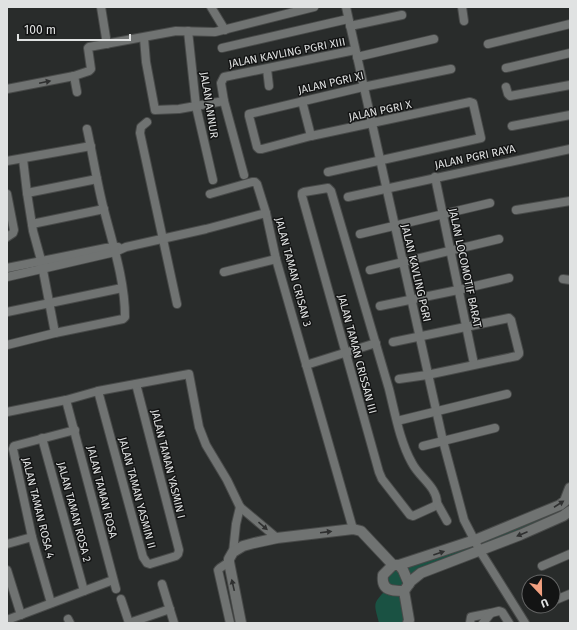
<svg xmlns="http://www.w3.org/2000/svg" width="577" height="630" viewBox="0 0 577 630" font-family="'Fira Sans',sans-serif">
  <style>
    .green { fill: #1a5243 }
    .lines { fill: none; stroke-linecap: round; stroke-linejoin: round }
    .minor-casing { stroke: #484a49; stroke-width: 10 }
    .tertiary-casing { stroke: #484a49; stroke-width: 12 }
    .minor { stroke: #707372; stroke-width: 8 }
    .tertiary { stroke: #707372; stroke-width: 10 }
    .oneway { fill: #2f3030 }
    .labels { text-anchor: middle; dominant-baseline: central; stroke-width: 3; stroke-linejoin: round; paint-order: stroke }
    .street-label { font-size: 11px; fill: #e0e2e2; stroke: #131414 }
  </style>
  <rect width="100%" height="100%" fill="#292c2b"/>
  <path class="green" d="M570,489v22l-149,62 -17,18 5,29 8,3h-38c-5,-20 -7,-19 8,-34l-4,-14 168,-66z"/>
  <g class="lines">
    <g class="minor-casing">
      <g id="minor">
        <path d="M101,7l6,37"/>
        <path d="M211,7l14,23"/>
        <path d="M346,7l97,434 21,79 16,31 45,72"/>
        <path d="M462,7l2,14"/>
        <path d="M350,26l52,-11"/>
        <path d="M188,31l8,75 17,74"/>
        <path d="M144,38l2,24 9,48 24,-1 45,-8"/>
        <path d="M488,44l82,-20"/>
        <path d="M222,48l126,-29"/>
        <path d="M357,57l77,-18"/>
        <path d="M506,68l64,-15"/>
        <path d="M267,69l2,17"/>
        <path d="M74,76l3,16"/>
        <path d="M506,87l2,7 2,2 60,-11"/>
        <path d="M7,89l67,-13 15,-5 2,-2 -3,-21 1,-1 87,-16 39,1 99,-25"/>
        <path d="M302,101l9,35"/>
        <path d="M147,122l-6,5 -1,6 37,171"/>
        <path d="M512,126l58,-11"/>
        <path d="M23,159l4,34 6,38 8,29 14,73"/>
        <path d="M7,161l84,-15"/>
        <path d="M328,172l153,-34 -8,-35 -3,-1 -159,34 -49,13h-3l-2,-2 -8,-31v-2l114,-27 88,-18"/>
        <path d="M244,175l-20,-74 -3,-18 3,-6 131,-27"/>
        <path d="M435,177l39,187"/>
        <path d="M328,188l3,3 58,198c6,24 11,53 23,74 7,14 25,24 25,40l-2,3 -22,10 -3,-1 -28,-36 -3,-7 -77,-276v-3l2,-1z"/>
        <path d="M27,193l70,-14"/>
        <path d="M7,194l7,36 -1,3 -6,4"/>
        <path d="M210,194l42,-12h3l2,2 9,29 10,46 77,270"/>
        <path d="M348,197l222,-48"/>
        <path d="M516,210l54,-9"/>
        <path d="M32,224l72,-15"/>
        <path d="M360,234l130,-31"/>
        <path d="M7,268l99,-20 12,-1"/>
        <path d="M370,270l129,-31"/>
        <path d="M224,272l52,-13"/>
        <path d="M7,277l108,-25 11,-5 80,-18 60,-16"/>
        <path d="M563,279l7,1"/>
        <path d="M380,306l78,-16 51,-12"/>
        <path d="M7,312l115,-24"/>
        <path d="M393,342l116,-24 2,2 8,32v2l-2,2 -90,19 -28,4"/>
        <path d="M7,345l48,-12 68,-14 2,-2c0,-36 -12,-72 -21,-107 -7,-27 -11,-54 -17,-81"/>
        <path d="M306,365l70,-22"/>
        <path d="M98,391l45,166 4,6 3,1 26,-8 2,-2 1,-4 -43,-166"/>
        <path d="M66,400l50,189"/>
        <path d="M7,412l59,-12 32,-9 91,-17 10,53 7,18 21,35 13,27 37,31"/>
        <path d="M401,420l106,-26"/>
        <path d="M42,438l42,153"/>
        <path d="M423,446l72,-18"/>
        <path d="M437,503l10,18"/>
        <path d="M7,544l25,-7"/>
        <path d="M233,552l3,-28 4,-17"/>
        <path d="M229,562l-9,6 -2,2 12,53"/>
        <path d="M542,566l28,-12"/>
        <path d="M7,570l14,45"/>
        <path d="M162,584l12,39"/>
        <path d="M121,599l8,24"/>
        <path d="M553,601l17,-7"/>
        <path d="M51,603l-19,-66 -19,-88 1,-3 61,-16"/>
        <path d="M68,619l2,4"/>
        <path d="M7,620l106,-40"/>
        <path d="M129,623l41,-14"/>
        <path d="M470,623l1,-6 20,-4"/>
        <path d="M483,623l8,-10 8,-2 3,1 7,11"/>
      </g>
    </g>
    <g class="tertiary-casing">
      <g id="tertiary">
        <path d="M393,565l-10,10c-2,16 9,16 21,16"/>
        <path d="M399,565l4,5 6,14"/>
        <path d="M241,623l-12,-61v-3l4,-7 10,-6 11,-3 23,-5 76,-9 8,2 32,34h6l76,-25 85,-35 5,-4 5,-13"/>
        <path d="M408,623l1,-3 -5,-29 7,-10 10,-8 99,-38 43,-19 7,-5"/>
      </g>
    </g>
    <use href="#minor" class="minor"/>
    <use href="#tertiary" class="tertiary"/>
  </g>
  <defs><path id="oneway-solid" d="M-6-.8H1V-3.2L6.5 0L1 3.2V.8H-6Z"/></defs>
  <g class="oneway">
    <use href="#oneway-solid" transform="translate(45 82) rotate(-12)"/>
    <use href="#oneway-solid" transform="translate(559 504) rotate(-33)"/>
    <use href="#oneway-solid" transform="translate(263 526) rotate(41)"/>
    <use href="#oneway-solid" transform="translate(326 532) rotate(-7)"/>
    <use href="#oneway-solid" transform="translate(522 534) rotate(157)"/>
    <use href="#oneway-solid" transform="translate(439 553) rotate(-19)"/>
    <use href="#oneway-solid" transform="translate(233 585) rotate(-103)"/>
  </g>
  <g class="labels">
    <g class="street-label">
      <text transform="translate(287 53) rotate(-11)">JALAN KAVLING PGRI XIII</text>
      <text transform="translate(331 83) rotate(-13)">JALAN PGRI XI</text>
      <text transform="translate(209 105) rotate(81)">JALAN ANNUR</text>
      <text transform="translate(380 111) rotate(-12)">JALAN PGRI X</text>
      <text transform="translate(475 157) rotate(-12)">JALAN PGRI RAYA</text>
      <text transform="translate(465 268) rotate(78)">JALAN LOCOMOTIF BARAT</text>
      <text transform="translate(293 272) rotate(75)">JALAN TAMAN CRISAN 3</text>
      <text transform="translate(416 273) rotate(77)">JALAN KAVLING PGRI</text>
      <text transform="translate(357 354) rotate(75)">JALAN TAMAN CRISSAN III</text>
      <text transform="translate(168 464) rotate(76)">JALAN TAMAN YASMIN I</text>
      <text transform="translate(102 492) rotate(76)">JALAN TAMAN ROSA</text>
      <text transform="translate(137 493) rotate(75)">JALAN TAMAN YASMIN II</text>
      <text transform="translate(38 508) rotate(76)">JALAN TAMAN ROSA 4</text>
      <text transform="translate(74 512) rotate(75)">JALAN TAMAN ROSA 2</text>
    </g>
  </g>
  <rect width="577" height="630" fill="none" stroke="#e0e2e2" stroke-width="16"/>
  <g transform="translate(541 594) rotate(158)"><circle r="19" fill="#131414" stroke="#656666"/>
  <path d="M0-3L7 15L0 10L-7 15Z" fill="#f2a080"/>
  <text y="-6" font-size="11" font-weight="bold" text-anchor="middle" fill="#e0e2e2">U</text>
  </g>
  <path d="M18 34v6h112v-6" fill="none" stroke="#e0e2e2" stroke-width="2"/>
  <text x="24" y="34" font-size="12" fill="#e0e2e2" stroke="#131414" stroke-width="3" paint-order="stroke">100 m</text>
</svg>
